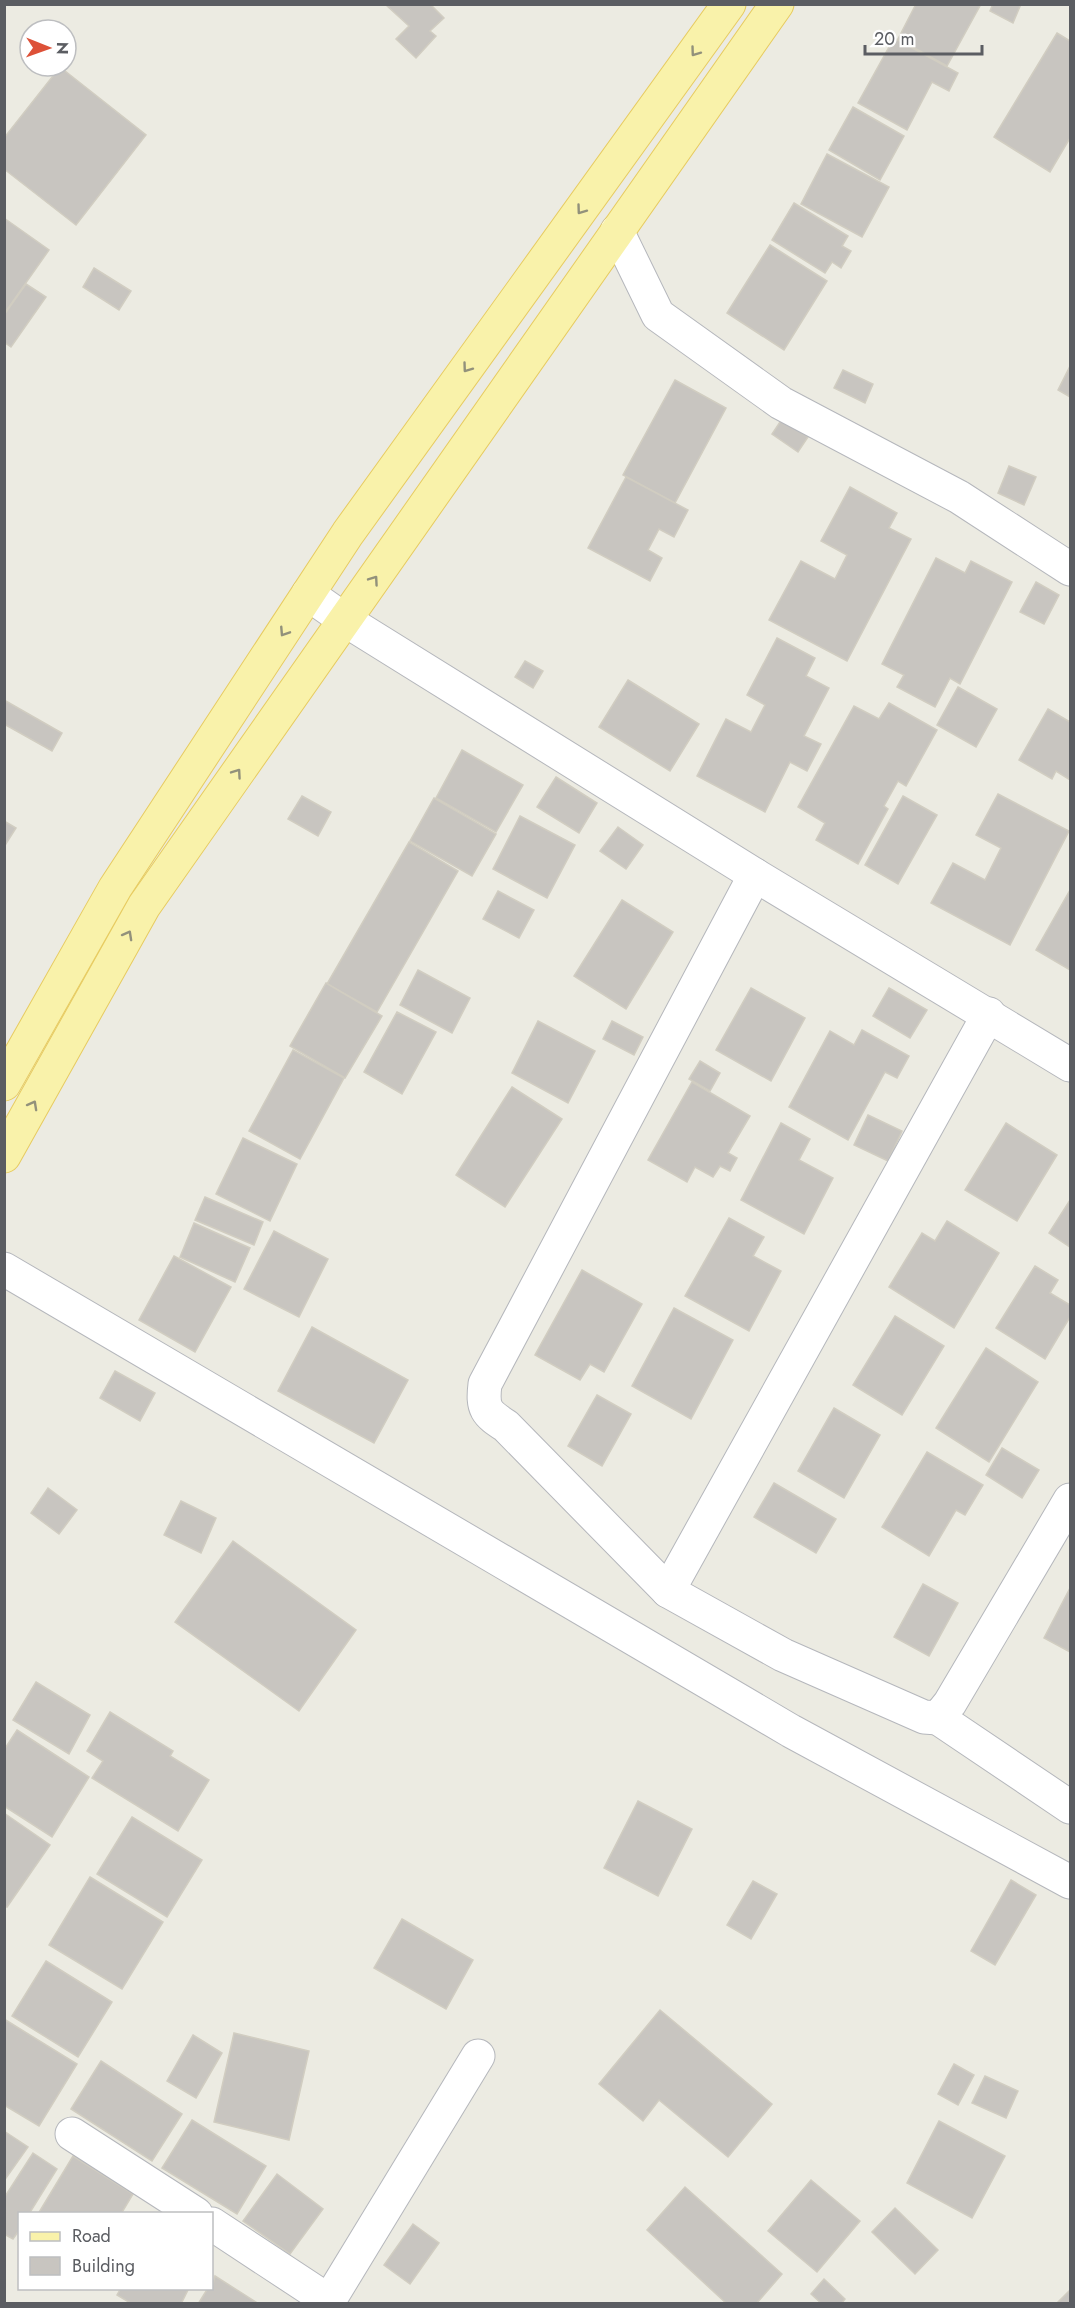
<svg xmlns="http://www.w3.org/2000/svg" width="1075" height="2308" viewBox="0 0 1075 2308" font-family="Jost,sans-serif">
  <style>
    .building { fill: #c8c5c0; stroke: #d1cdc1; stroke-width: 1.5 }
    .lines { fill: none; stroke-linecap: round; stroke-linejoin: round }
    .minor-casing { stroke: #b5b7bc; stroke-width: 35 }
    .major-casing { stroke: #e7cb60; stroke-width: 35 }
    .minor { stroke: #fff; stroke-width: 33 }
    .major { stroke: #f9f2aa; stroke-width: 33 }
    .oneway { stroke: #92917b }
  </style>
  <rect width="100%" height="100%" fill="#ecebe2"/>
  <g class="building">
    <path d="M430,4l14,14 -14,13 6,5 -20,22 -20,-19 13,-13 -23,-21z"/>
    <path d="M916,4h65l-34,62 -49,-27z"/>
    <path d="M993,4h28l-8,19 -23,-12z"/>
    <path d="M1057,33l13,8v97l-20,34 -56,-35z"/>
    <path d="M894,38l64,35 -9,18 -17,-9 -25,48 -49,-27z"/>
    <path d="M60,67l86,68 -70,90 -72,-56v-31z"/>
    <path d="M853,107l51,29 -24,44 -51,-30z"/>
    <path d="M827,154l62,33 -27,50 -61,-33z"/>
    <path d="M794,203l54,33 -6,10 9,5 -10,17 -9,-6 -7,11 -53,-33z"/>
    <path d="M4,218l45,32 -45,64z"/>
    <path d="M770,245l57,36 -43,69 -57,-37z"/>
    <path d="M94,268l37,23 -12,19 -36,-23z"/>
    <path d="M26,284l20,13 -35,50 -7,-5v-27z"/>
    <path d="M1070,366v31l-12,-7z"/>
    <path d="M843,370l30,14 -8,19 -31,-15z"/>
    <path d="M675,380l51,28 -51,95 -52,-28z"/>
    <path d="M782,419l26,18 -10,15 -26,-18z"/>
    <path d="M1009,466l27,11 -12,28 -26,-12z"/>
    <path d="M626,477l62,33 -14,27 -15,-8 -11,21 14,8 -12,23 -62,-33z"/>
    <path d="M850,487l47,26 -8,15 22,11 -64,122 -78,-41 32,-59 34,18 12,-24 -26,-14z"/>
    <path d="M936,558l29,15 6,-12 41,21 -52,102 -10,-6 -15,29 -38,-20 7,-12 -22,-11z"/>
    <path d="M1036,582l23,13 -15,29 -24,-12z"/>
    <path d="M777,638l38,20 -9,18 23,12 -25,48 17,8 -14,27 -17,-9 -25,50 -68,-36 29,-57 25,13 14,-27 -18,-10z"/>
    <path d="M525,661l18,10 -10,17 -18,-11z"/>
    <path d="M628,680l71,44 -29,47 -71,-44z"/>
    <path d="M958,687l39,22 -21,38 -39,-22z"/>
    <path d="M4,700l58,33 -10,18 -48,-27z"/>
    <path d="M889,703l48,27 -31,56 -8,-5 -14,25 4,3 -30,55 -42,-24 9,-17 -27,-16 56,-101 25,13z"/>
    <path d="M1048,709l22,13v58l-14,-9 -4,8 -33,-19z"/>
    <path d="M462,750l61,35 -27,47 -60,-34z"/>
    <path d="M556,777l41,26 -18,30 -42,-26z"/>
    <path d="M998,794l71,37 -59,114 -79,-42 22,-40 32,17 16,-32 -25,-13z"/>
    <path d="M302,796l29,16 -13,24 -30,-17z"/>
    <path d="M903,796l34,19 -39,69 -33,-19z"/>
    <path d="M434,798l62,36 -24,42 -62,-35z"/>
    <path d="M520,816l55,29 -28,53 -54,-29z"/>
    <path d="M4,821l12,7 -12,19z"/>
    <path d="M618,827l25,18 -17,24 -26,-18z"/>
    <path d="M409,842l49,29 -81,141 -50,-28z"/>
    <path d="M1070,890v80l-34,-20z"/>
    <path d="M498,891l36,19 -15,28 -36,-19z"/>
    <path d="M622,900l51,32 -47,77 -52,-33z"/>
    <path d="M418,970l52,28 -18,35 -52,-28z"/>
    <path d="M326,983l56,33 -37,62 -55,-32z"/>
    <path d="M751,988l54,30 -34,63 -55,-31z"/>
    <path d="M889,988l38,22 -17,28 -37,-22z"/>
    <path d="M397,1012l39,20 -34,62 -38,-22z"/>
    <path d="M538,1021l57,30 -27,52 -56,-30z"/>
    <path d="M612,1021l31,16 -9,18 -31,-16z"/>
    <path d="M862,1030l47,26 -12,22 -12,-6 -37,68 -59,-33 41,-76 24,14z"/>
    <path d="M293,1050l51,28 -44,81 -51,-28z"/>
    <path d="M700,1061l20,12 -10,18 -21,-12z"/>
    <path d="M692,1082l58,34 -22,37 9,5 -7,13 -10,-5 -7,11 -18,-10 -8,15 -39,-22z"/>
    <path d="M512,1087l50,32 -57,88 -49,-32z"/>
    <path d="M868,1115l34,16 -14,30 -34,-16z"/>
    <path d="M781,1123l29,16 -11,21 34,18 -29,56 -63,-34z"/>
    <path d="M1006,1123l51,32 -40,66 -52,-31z"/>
    <path d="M243,1138l54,26 -27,57 -54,-27z"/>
    <path d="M205,1197l58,25 -9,23 -59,-25z"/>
    <path d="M1070,1200v47l-21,-14z"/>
    <path d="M729,1218l35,19 -11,19 28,15 -32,60 -64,-35z"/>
    <path d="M947,1221l52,32 -45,75 -65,-41 33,-54 13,8z"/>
    <path d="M194,1223l56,25 -15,34 -55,-25z"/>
    <path d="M274,1231l54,28 -29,58 -55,-28z"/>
    <path d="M174,1256l57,31 -36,65 -56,-32z"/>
    <path d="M1035,1266l23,14 -8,13 20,12v12l-25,42 -49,-31z"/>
    <path d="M582,1270l60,34 -38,68 -14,-8 -10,16 -45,-25z"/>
    <path d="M674,1308l59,32 -42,79 -59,-33z"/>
    <path d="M895,1316l49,30 -42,69 -49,-30z"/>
    <path d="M312,1327l96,53 -34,63 -96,-52z"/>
    <path d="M986,1348l52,34 -49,80 -53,-34z"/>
    <path d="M115,1371l40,22 -15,28 -40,-23z"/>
    <path d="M597,1395l34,19 -29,52 -34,-20z"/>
    <path d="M834,1408l46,27 -36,63 -46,-27z"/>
    <path d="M1002,1448l37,22 -17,28 -36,-23z"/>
    <path d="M927,1452l56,33 -18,30 -9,-5 -27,46 -47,-29z"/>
    <path d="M774,1483l62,36 -20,34 -62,-36z"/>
    <path d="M48,1488l29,22 -18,24 -28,-21z"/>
    <path d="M181,1501l35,17 -15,35 -37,-18z"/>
    <path d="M233,1541l123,89 -57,81 -124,-89z"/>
    <path d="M923,1584l35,19 -29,53 -35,-19z"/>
    <path d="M1070,1588v64l-26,-14z"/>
    <path d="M36,1682l54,33 -21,39 -56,-34z"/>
    <path d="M110,1712l63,39 -3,5 39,24 -31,51 -86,-53 11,-17 -16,-10z"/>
    <path d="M17,1730l72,47 -37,60 -48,-31v-56z"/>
    <path d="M638,1801l54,28 -34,67 -54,-28z"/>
    <path d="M4,1813l46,32 -43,62 -3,-1z"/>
    <path d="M132,1817l70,43 -35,57 -70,-43z"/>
    <path d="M90,1877l73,45 -41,67 -73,-44z"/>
    <path d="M1011,1880l25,15 -41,70 -24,-14z"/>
    <path d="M753,1881l24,13 -26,45 -24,-14z"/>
    <path d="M402,1919l71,41 -27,49 -72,-41z"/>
    <path d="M46,1961l66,41 -34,55 -66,-41z"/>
    <path d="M660,2010l112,94 -44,53 -69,-57 -16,21 -44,-37z"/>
    <path d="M4,2019l73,45 -38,62 -35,-21z"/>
    <path d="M234,2033l75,18 -20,89 -75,-18z"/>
    <path d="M193,2035l29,18 -26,45 -29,-17z"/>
    <path d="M101,2061l81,53 -30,47 -81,-52z"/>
    <path d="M954,2064l20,11 -16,30 -20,-11z"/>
    <path d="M985,2076l33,15 -12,27 -34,-15z"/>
    <path d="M192,2120l74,46 -29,48 -75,-46z"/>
    <path d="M939,2121l66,35 -33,62 -65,-35z"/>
    <path d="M4,2131l24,16 -24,34z"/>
    <path d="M33,2153l24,16 -28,45h-9v15l-7,10 -9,-5v-36z"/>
    <path d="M73,2156l60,38 -12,20h-83z"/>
    <path d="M277,2174l46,35 -33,45 -47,-33z"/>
    <path d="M811,2180l49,41 -43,51 -49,-41z"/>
    <path d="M685,2187l97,87 -26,30h-29l-80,-74z"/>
    <path d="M895,2208l43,42 -23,24 -43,-42z"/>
    <path d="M413,2224l26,19 -29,41 -26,-19z"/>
    <path d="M215,2276l44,28h-61l10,-16h4z"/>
    <path d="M824,2279l21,20 -4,5h-19l-11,-10z"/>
    <path d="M121,2288h68l-8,16h-49l-15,-9z"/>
    <path d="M1070,2290v14h-14z"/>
  </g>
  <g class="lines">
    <g class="minor-casing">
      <g id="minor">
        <path d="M617,231l41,84 123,88 178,94 111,72"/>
        <path d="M308,594l37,26 410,255 315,190"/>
        <path d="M755,875l-270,509c-3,25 1,29 21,42l162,165 115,64 141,62 14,1 12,-15 120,-203"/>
        <path d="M4,1269l787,462 279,151"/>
        <path d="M668,1591l321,-577"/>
        <path d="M938,1718l132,89"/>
        <path d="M72,2134l124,80"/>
        <path d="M212,2224l117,77"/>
        <path d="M327,2304l151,-248"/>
      </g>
    </g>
    <g class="major-casing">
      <g id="major">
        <path d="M4,1084l111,-196 233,-355 381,-529"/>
        <path d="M4,1156l140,-250 633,-902"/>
      </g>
    </g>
    <use href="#minor" class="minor"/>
    <use href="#major" class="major"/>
  </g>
  <defs><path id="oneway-chevron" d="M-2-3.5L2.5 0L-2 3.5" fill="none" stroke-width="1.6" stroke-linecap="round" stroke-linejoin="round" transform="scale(1.5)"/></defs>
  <g class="oneway">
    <use href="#oneway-chevron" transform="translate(695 52) rotate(126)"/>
    <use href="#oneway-chevron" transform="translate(581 210) rotate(126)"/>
    <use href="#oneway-chevron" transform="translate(467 368) rotate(126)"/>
    <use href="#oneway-chevron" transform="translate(374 580) rotate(-55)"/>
    <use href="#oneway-chevron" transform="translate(284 632) rotate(123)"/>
    <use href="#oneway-chevron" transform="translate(237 773) rotate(-55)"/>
    <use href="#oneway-chevron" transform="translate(128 935) rotate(-61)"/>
    <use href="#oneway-chevron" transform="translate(33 1105) rotate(-61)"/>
  </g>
  <rect width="1075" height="2308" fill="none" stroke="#5b5d62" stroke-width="12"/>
  <rect x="18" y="2212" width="195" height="78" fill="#ffffff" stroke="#bdbec0" stroke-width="1.5"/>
  <rect x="30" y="2232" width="30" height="9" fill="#f9f2aa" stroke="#bdbec0" stroke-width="1.5"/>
  <text x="72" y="2242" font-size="18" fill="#5b5d62">Road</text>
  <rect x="30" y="2257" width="30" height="18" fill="#c8c5c0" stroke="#bdbec0" stroke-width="1.5"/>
  <text x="72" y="2272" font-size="18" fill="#5b5d62">Building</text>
  <g transform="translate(48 48) rotate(91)"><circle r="28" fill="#ffffff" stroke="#bdbec0" stroke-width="1.5"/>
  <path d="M0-4.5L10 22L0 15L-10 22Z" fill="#dd5138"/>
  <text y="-9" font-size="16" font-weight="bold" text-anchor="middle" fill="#5b5d62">N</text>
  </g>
  <path d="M865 45v9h117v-9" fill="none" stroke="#5b5d62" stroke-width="3"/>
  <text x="874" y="45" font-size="18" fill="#5b5d62" stroke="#ffffff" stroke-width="4.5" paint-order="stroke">20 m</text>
</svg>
